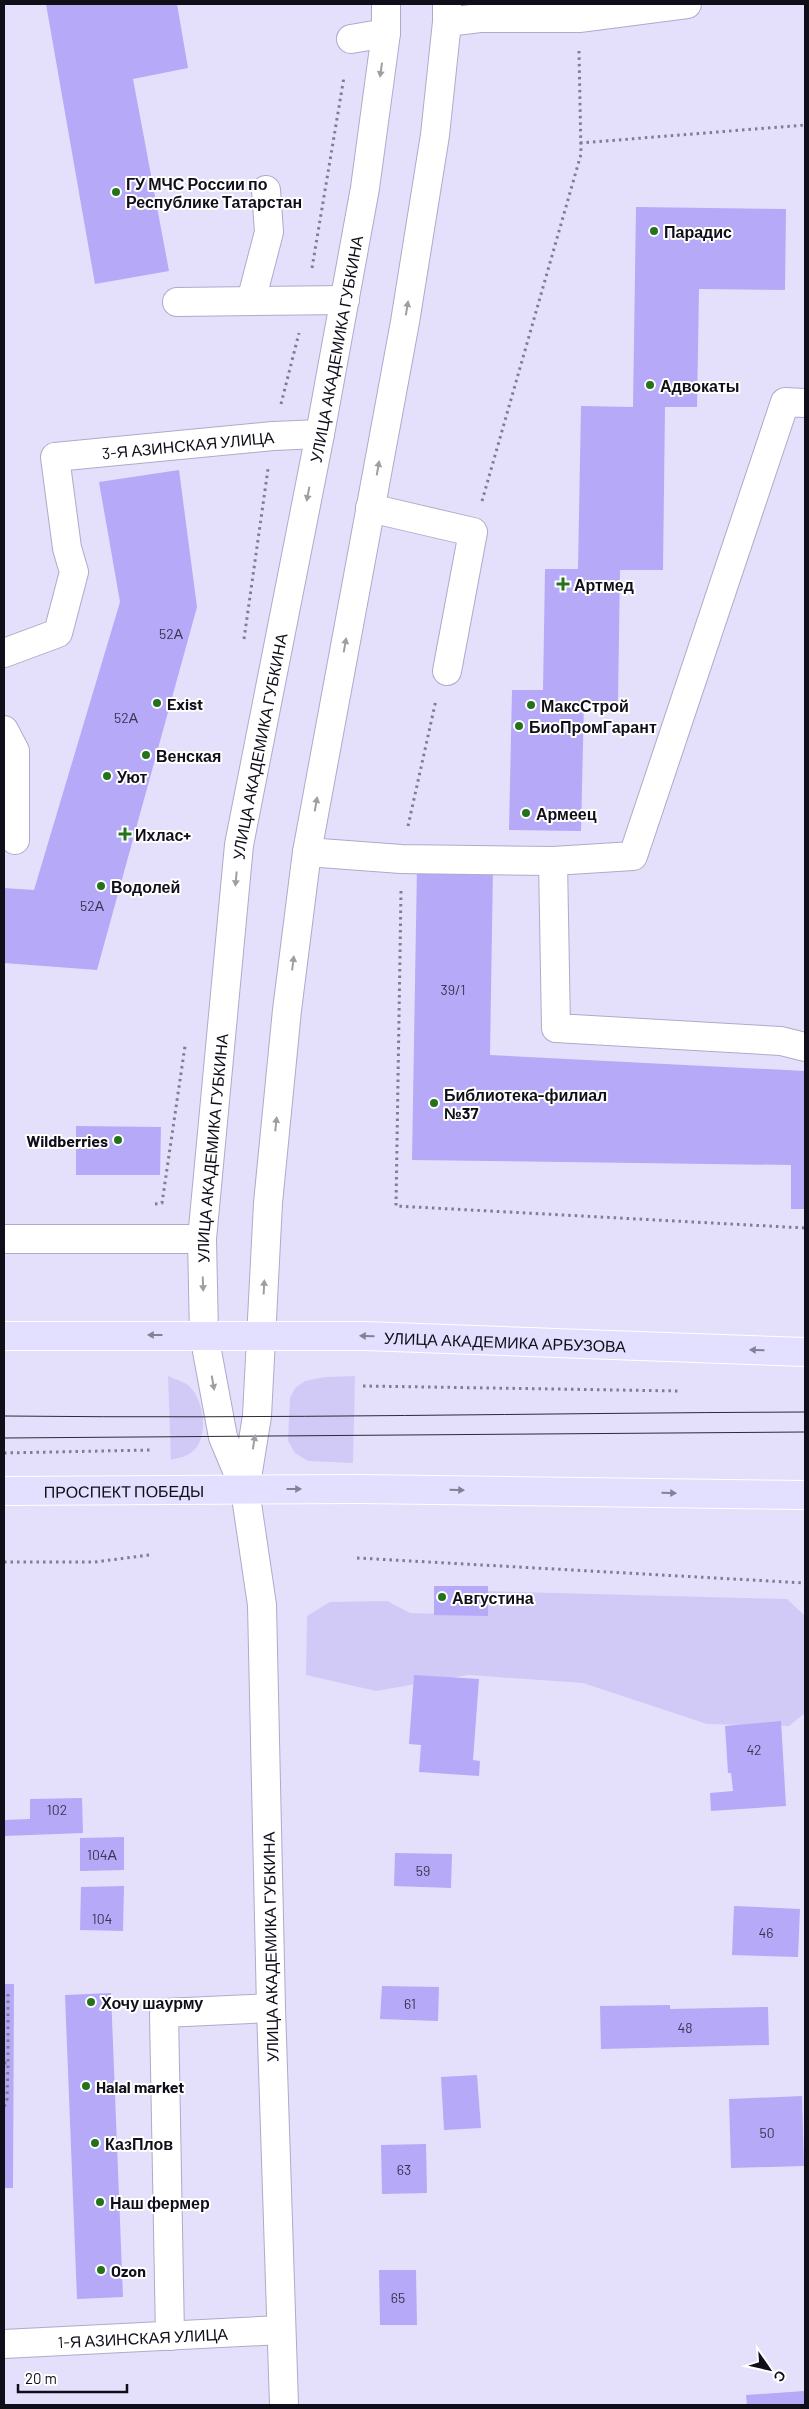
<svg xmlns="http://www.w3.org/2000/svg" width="809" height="2409" viewBox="0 0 809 2409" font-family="Barlow,sans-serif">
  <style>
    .green { fill: #d1caf7 }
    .building { fill: #b6a9f7 }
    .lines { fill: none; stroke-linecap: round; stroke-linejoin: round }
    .minor-casing { stroke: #aeaac9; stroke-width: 30 }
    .major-casing { stroke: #fff; stroke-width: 30 }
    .path { stroke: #807d90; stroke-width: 3; stroke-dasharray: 2.5 4; stroke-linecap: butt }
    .minor { stroke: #fff; stroke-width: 28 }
    .major { stroke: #e3dffe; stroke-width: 28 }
    .tram { stroke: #2c2a37; stroke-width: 1 }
    .oneway { fill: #9f9fa3 }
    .oneway2 { fill: #848197 }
    .poi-dot { fill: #24731b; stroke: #fff; stroke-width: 2 }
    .labels { text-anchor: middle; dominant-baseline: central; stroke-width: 4; stroke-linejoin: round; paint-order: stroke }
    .number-label { font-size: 14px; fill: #3a3550 }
    .poi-label { font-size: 16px; font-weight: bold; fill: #100e19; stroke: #fff; text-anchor: start }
    .street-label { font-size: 16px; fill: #100e19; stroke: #fff }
  </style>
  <rect width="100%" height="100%" fill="#e4e0fb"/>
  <g class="green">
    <path d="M168,1376c6,3 15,5 21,10 15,14 21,52 3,66 -6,5 -14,6 -21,8z"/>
    <path d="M355,1376l-2,87 -45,-2 -13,-8 -7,-12 2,-43 5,-10 10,-7 20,-4z"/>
    <path d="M484,1591l303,8 18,17v97l-16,13 -82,-2 -124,-41 -114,-8 -93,16 -70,-16 1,-59 23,-14 57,-1 23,12 73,2z"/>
  </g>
  <g class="building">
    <path d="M46,4h131l11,64 -55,11 36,192 -74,13z"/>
    <path d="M636,207l150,2 -1,81 -86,-1 -2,118h-32l-2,163h-43l-2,131h-34l-3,130 -72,-1 3,-140h31l2,-121h33l3,-163 52,1z"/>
    <path d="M179,470l18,137 -100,363 -93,-7v-75l30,2 86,-288 -21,-120z"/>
    <path d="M417,865l76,1 -3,189 315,16v138h-14v-44l-379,-5z"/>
    <path d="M76,1126l85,1 -1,48h-84z"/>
    <path d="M434,1586h54v30l-54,-1z"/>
    <path d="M414,1675l65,4 -6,81 7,1 -1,15 -60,-4 2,-27 -12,-1z"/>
    <path d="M781,1721l5,85 -75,5 -1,-18 23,-2 -2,-18h-3l-3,-47z"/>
    <path d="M82,1798l1,35 -79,3v-16l26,-1v-20z"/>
    <path d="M124,1837v33l-44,1v-33z"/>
    <path d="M395,1853l57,1 -1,34 -57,-2z"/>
    <path d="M124,1886l-1,45 -43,-1 1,-43z"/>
    <path d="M734,1906l66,3 -2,48 -66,-2z"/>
    <path d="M4,1984h10l-1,204h-9z"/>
    <path d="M382,1986l57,1 -1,34 -58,-2z"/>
    <path d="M111,1993l12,304 -46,2 -12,-304z"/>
    <path d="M670,2005v4l98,-2 1,38 -168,4 -1,-43z"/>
    <path d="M477,2075l4,53 -37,2 -3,-53z"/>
    <path d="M802,2096l2,70 -73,2 -2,-69z"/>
    <path d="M426,2144l1,49 -45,1 -1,-49z"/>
    <path d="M379,2270h37l1,55h-37z"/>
    <path d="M804,2391l1,14h-58l-1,-10z"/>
  </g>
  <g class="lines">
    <g class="minor-casing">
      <g id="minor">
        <path d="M447,22l33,-4h99l108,-14"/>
        <path d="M351,39l35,-6"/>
        <path d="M251,301l18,-69 -3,-42"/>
        <path d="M177,302l168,-2"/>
        <path d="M805,403l-20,-1 -152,454 -80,5 3,167 225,13 24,6"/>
        <path d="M370,508l103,24 -26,139"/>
        <path id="s1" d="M4,653l54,-20 16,-61 -7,-24 -12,-91 218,-21 47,-2"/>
        <path d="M4,730l11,21v89"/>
        <path d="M307,852l94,7 152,2"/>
        <path d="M4,1239h198"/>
        <path d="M245,1490l12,-74 11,-213 19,-193 20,-158 98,-530 30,-187 12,-113v-18"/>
        <path d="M170,2336l-6,-323 107,-5"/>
        <path id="s2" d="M4,2344l277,-14"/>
        <path id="s3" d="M284,2405l-13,-397 -9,-403 -17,-115 -22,-53 -19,-102 -2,-96 37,-394 81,-411 45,-246 21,-155v-29"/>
      </g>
    </g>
    <g class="major-casing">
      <g id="major">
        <path id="s4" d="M4,1336h361l440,16"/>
        <path id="s5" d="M4,1491l355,-2 446,6"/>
      </g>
    </g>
    <g class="path">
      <path d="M580,143l225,-18"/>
      <path d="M312,268l32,-191"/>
      <path d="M281,404l18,-71"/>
      <path d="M482,501l99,-347 -2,-103"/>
      <path d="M244,639l24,-170"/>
      <path d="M408,826l28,-126"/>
      <path d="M401,891l-5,315 409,22"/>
      <path d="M155,1204l7,-1 23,-157"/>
      <path d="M363,1386l318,5"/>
      <path d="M4,1453l146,-3"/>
      <path d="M357,1558l448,25"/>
      <path d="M4,1562h91l54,-7"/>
      <path d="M8,1994v69"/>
      <path d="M4,2063h4l-1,36 -3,9"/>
    </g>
    <use href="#minor" class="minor"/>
    <use href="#major" class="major"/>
    <g class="tram">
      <path d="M4,1416c267,3 534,-3 801,-4"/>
      <path d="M4,1438l801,-6"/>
    </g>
  </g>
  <defs><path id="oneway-solid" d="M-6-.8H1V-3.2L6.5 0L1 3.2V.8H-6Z" transform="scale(1.25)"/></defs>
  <g class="oneway">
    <use href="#oneway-solid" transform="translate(381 70) rotate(98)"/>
    <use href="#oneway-solid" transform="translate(407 308) rotate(-81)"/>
    <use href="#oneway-solid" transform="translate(378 468) rotate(-80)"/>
    <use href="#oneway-solid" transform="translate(308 494) rotate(101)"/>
    <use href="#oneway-solid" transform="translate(345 645) rotate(-80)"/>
    <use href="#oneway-solid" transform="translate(316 804) rotate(-80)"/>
    <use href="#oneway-solid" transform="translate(236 879) rotate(95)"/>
    <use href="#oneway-solid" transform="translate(293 963) rotate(-83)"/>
    <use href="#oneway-solid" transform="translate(276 1124) rotate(-84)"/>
    <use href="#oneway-solid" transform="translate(203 1284) rotate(88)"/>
    <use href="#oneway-solid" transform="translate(264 1287) rotate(-87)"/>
    <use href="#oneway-solid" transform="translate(213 1383) rotate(80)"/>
    <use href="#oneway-solid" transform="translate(254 1442) rotate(-81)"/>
  </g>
  <g class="oneway2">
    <use href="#oneway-solid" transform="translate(155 1335) rotate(180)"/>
    <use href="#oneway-solid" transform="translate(367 1336) rotate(-178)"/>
    <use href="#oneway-solid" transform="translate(757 1350) rotate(-178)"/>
    <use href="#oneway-solid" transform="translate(294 1489)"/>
    <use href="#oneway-solid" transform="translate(457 1490) rotate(1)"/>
    <use href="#oneway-solid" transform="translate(669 1493) rotate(1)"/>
  </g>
  <g class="poi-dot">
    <circle cx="116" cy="192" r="5"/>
    <circle cx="654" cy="231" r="5"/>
    <circle cx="650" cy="385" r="5"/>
    <path d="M560.5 576.5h5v5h5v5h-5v5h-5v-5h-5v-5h5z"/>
    <circle cx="157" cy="703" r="5"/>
    <circle cx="531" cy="705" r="5"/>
    <circle cx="519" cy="726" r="5"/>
    <circle cx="146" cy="755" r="5"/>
    <circle cx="107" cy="776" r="5"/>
    <circle cx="526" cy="813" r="5"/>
    <path d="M122.5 826.5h5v5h5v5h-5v5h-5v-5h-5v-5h5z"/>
    <circle cx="101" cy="886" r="5"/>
    <circle cx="434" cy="1103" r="5"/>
    <circle cx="118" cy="1140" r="5"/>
    <circle cx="442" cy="1597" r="5"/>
    <circle cx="91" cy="2002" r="5"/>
    <circle cx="86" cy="2086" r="5"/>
    <circle cx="95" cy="2143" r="5"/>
    <circle cx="100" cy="2202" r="5"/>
    <circle cx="101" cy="2270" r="5"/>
  </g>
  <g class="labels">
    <g class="number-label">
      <text x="171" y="633">52А</text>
      <text x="126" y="717">52А</text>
      <text x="92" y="905">52А</text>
      <text x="453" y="989">39/1</text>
      <text x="754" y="1749">42</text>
      <text x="57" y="1809">102</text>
      <text x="102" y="1854">104А</text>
      <text x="423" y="1870">59</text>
      <text x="102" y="1918">104</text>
      <text x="766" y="1932">46</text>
      <text x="410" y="2003">61</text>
      <text x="685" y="2027">48</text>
      <text x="767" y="2132">50</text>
      <text x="404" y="2169">63</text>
      <text x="398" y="2297">65</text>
    </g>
    <g class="poi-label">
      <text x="126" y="183">ГУ МЧС России по<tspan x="126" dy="18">Республике Татарстан</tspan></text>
      <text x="664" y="231">Парадис</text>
      <text x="660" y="385">Адвокаты</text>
      <text x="574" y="584">Артмед</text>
      <text x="167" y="703">Exist</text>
      <text x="541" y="705">МаксСтрой</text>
      <text x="529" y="726">БиоПромГарант</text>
      <text x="156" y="755">Венская</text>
      <text x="117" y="776">Уют</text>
      <text x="536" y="813">Армеец</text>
      <text x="135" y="834">Ихлас+</text>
      <text x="111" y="886">Водолей</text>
      <text x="444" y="1094">Библиотека-филиал<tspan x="444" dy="18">№37</tspan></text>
      <text x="108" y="1140" text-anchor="end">Wildberries</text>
      <text x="452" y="1597">Августина</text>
      <text x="101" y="2002">Хочу шаурму</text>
      <text x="96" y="2086">Halal market</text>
      <text x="105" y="2143">КазПлов</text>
      <text x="110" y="2202">Наш фермер</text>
      <text x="111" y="2270">Ozon</text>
    </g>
    <g class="street-label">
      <text stroke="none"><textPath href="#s3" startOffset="2075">УЛИЦА АКАДЕМИКА ГУБКИНА</textPath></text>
      <text stroke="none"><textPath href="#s1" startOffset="371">3-Я АЗИНСКАЯ УЛИЦА</textPath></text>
      <text stroke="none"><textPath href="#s3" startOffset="1670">УЛИЦА АКАДЕМИКА ГУБКИНА</textPath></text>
      <text stroke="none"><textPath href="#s3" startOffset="1265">УЛИЦА АКАДЕМИКА ГУБКИНА</textPath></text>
      <text stroke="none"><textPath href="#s4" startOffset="501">УЛИЦА АКАДЕМИКА АРБУЗОВА</textPath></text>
      <text stroke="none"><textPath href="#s5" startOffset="120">ПРОСПЕКТ ПОБЕДЫ</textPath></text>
      <text transform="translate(270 1947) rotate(-91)">УЛИЦА АКАДЕМИКА ГУБКИНА</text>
      <text stroke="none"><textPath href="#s2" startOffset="139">1-Я АЗИНСКАЯ УЛИЦА</textPath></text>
    </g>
  </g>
  <rect width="809" height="2409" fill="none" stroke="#100e19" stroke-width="10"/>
  <g transform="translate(769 2369) rotate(124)" stroke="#ffffff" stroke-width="4" paint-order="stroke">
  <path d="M0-4L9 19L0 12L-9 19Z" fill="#100e19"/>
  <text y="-8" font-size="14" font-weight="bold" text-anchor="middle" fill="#100e19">С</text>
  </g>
  <path d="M18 2384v8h109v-8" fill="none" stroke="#100e19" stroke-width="2.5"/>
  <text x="25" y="2384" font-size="15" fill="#100e19" stroke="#ffffff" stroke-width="4" paint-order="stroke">20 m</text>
</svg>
